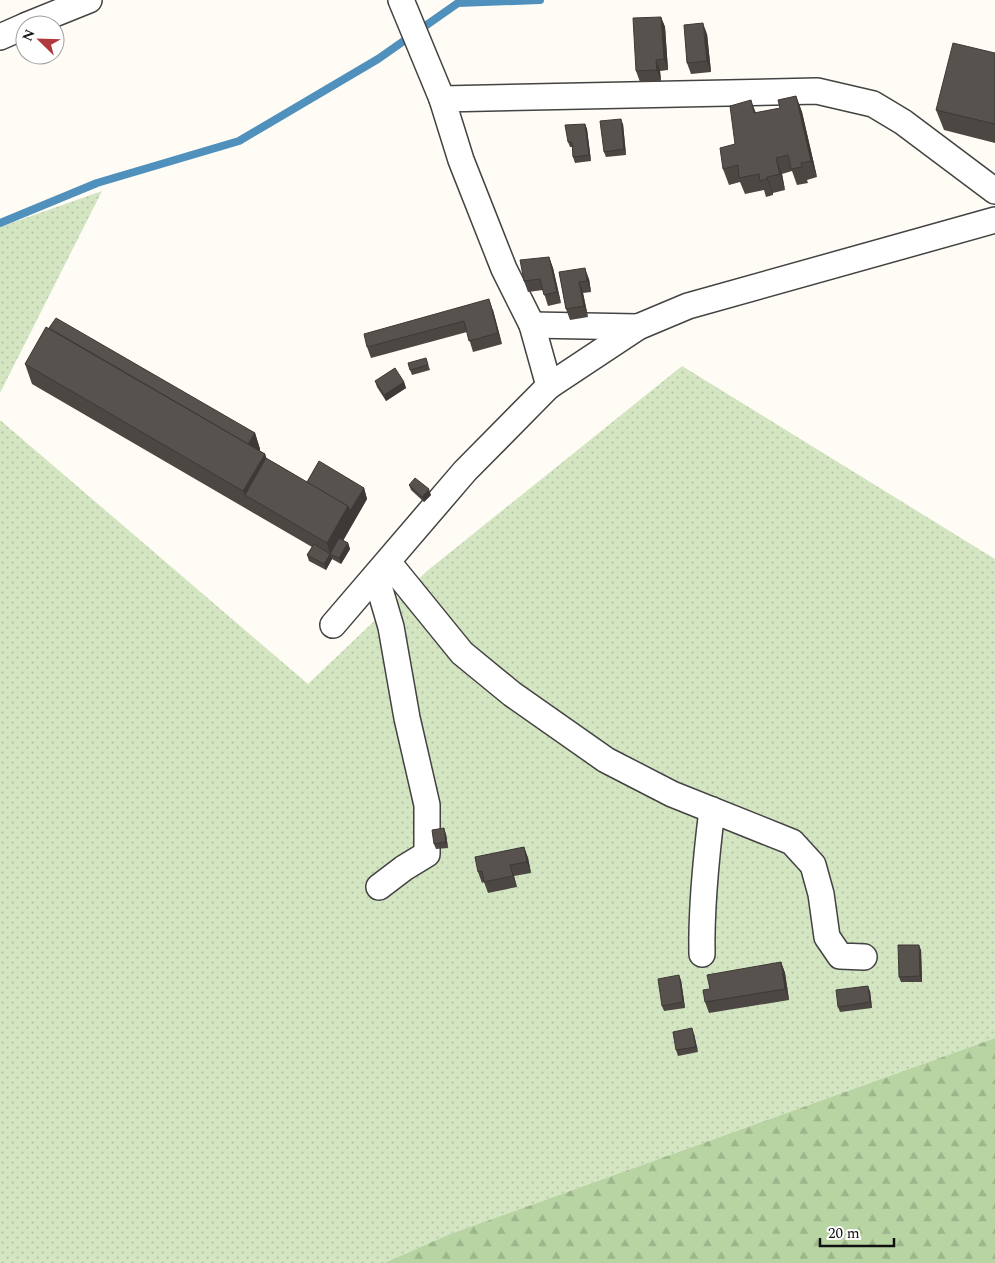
<svg xmlns="http://www.w3.org/2000/svg" width="995" height="1263" viewBox="0 0 995 1263" font-family="Spectral,serif">
  <style>
    .grass { fill: url(#grass-dots) }
    .forest { fill: url(#forest-firs) }
    .lines { fill: none; stroke-linecap: round; stroke-linejoin: round }
    .stream { stroke: #5090bd; stroke-width: 8 }
    .street-casing { stroke: #434343; stroke-width: 28 }
    .street { stroke: #fff; stroke-width: 25 }
    .wall { fill: #4c4743 }
    .shaded-wall { fill: #3e3937 }
    .building { fill: #58524e; stroke: #3e3937 }
  </style>
  <defs>
    <pattern id="grass-dots" width="8" height="8" patternUnits="userSpaceOnUse" patternTransform="scale(1.25)"><rect width="8" height="8" fill="#d4e5c2"/><path d="M2 2h.1M6 6h.1" fill="none" stroke="#b5c3a6" stroke-width="1.8" stroke-linecap="round"/></pattern>
    <pattern id="forest-firs" width="22" height="20" patternUnits="userSpaceOnUse" patternTransform="scale(1.25)"><rect width="22" height="20" fill="#b8d4a3"/><path d="M5 1l3.5 6h-7zM16 11l3.5 6h-7z" fill="#9db58b"/></pattern>
  </defs>
  <rect width="100%" height="100%" fill="#fefcf5"/>
  <g class="grass">
    <path d="M102,191l-102,202v-166z"/>
    <path d="M682,366l313,193v479l-545,196 -66,29h-384v-843l308,264 119,-113z"/>
  </g>
  <path class="forest" d="M995,1038v225h-611l66,-29z"/>
  <g class="lines">
    <path class="stream" d="M0,223l97,-40 142,-42 139,-82 80,-56 82,-3"/>
    <g class="street-casing">
      <g id="street">
        <path d="M401,0l41,99"/>
        <path d="M27,25l62,-25"/>
        <path d="M0,37l25,-11"/>
        <path d="M532,325l106,2"/>
        <path d="M549,386l-17,-61 -28,-56 -43,-109 -19,-61 375,-8 56,13 30,18 92,69"/>
        <path d="M388,562l74,91 50,41 94,66 66,34 120,48 21,23 8,29 6,43 13,19 24,1"/>
        <path d="M376,576l15,51 16,91 20,87v49l-23,14 -25,19"/>
        <path d="M333,625l132,-154 84,-85 89,-59 50,-21 307,-86"/>
        <path d="M702,954c-1,-49 4,-96 10,-144"/>
      </g>
    </g>
    <use href="#street" class="street"/>
  </g>
  <g class="wall">
    <path d="M661,17l4,10 3,43 -8,1 1,10 -21,1 -4,-11z"/>
    <path d="M707,34l4,38 -20,2 -4,-11z"/>
    <path d="M995,53v90l-51,-13 -8,-20z"/>
    <path d="M796,96l6,16 15,65 -10,3 1,3 -11,2 -5,-14 -10,3 3,16 -12,3v2l-7,2 -2,-7 -19,4 -5,-12 -11,3 -6,-16 12,-25 16,-44 5,13 24,-5z"/>
    <path d="M585,124l2,5 4,32 -16,2 -2,-6 -1,-10h-2l-2,-5z"/>
    <path d="M623,124l3,31 -20,2 -2,-5z"/>
    <path d="M549,257l4,11 8,35 -13,3 -5,-16 -15,2 -4,-11z"/>
    <path d="M559,272l30,7 2,13 -8,1 5,24 -18,3 -4,-11z"/>
    <path d="M493,310l9,34 -29,8 -6,-20 -96,26 -4,-11z"/>
    <path d="M49,328l206,105 5,16v2l5,3 1,4 41,24 57,6 3,11 -24,42 5,2 2,6 -9,15 -9,-5 -6,11 -17,-9 -2,-6 5,-8 -280,-163 -7,-20z"/>
    <path d="M426,358l4,12 -18,5 -2,-5z"/>
    <path d="M375,381l29,1 2,6 -20,13 -9,-14z"/>
    <path d="M409,485l22,10 -7,7 -13,-12z"/>
    <path d="M446,834l2,14 -12,1 -2,-5z"/>
    <path d="M524,847l4,11 3,15 -17,3 3,11 -29,6 -4,-11 -2,1 -4,-11z"/>
    <path d="M921,950l1,32h-21l-2,-5z"/>
    <path d="M781,962l4,11 4,27 -80,13 -4,-11 5,-13z"/>
    <path d="M681,980l4,28 -21,3 -2,-5z"/>
    <path d="M870,991l2,17 -32,4 -2,-5z"/>
    <path d="M694,1034l4,18 -20,4 -2,-6z"/>
  </g>
  <g class="shaded-wall">
    <path d="M661,17l4,10 3,43 -4,-11z"/>
    <path d="M703,23l4,11 4,38 -4,-11z"/>
    <path d="M656,60l4,11 1,10 -4,-11z"/>
    <path d="M796,96l6,16 15,65 -6,-16z"/>
    <path d="M621,119l2,5 3,31 -2,-6z"/>
    <path d="M585,124l2,5 4,32 -2,-6z"/>
    <path d="M776,158l6,16 3,16 -5,-16z"/>
    <path d="M767,177l6,16v2l-6,-16z"/>
    <path d="M549,257l4,11 8,35 -4,-11z"/>
    <path d="M585,268l4,11 2,13 -4,-11z"/>
    <path d="M579,282l4,11 5,24 -4,-11z"/>
    <path d="M489,299l4,11 9,34 -4,-11z"/>
    <path d="M404,382l2,6 -20,13 -2,-6z"/>
    <path d="M255,433l5,16 -7,14 -6,-16z"/>
    <path d="M265,454l7,20 -27,21 -2,-4z"/>
    <path d="M364,488l3,11 -33,57 -4,-2 2,5 -6,11 -2,-6 6,-10 -3,-11 21,-37z"/>
    <path d="M429,489l2,6 -7,7 -2,-5z"/>
    <path d="M348,543l2,6 -9,15 -2,-6z"/>
    <path d="M444,828l2,6 2,14 -2,-6z"/>
    <path d="M524,847l4,11 3,15 -4,-11z"/>
    <path d="M510,865l4,11 3,11 -4,-11z"/>
    <path d="M919,945l2,5 1,32 -2,-6z"/>
    <path d="M781,962l4,11 4,27 -4,-11z"/>
    <path d="M679,975l2,5 4,28 -2,-6z"/>
    <path d="M868,986l2,5 2,17 -2,-6z"/>
    <path d="M692,1028l2,6 4,18 -2,-5z"/>
  </g>
  <g class="building">
    <path d="M661,17l3,42 -8,1 1,10 -21,1 -3,-53z"/>
    <path d="M703,23l4,38 -20,2 -3,-38z"/>
    <path d="M953,43l42,10v71l-59,-14z"/>
    <path d="M796,96l15,65 -10,2 1,4 -11,2 -3,-14 -12,3 4,16 -13,3v2l-7,2 -1,-7 -20,4 -1,-13 -15,4 -3,-21 15,-4 -5,-38 21,-6 3,13 26,-5 -2,-8z"/>
    <path d="M621,119l3,30 -20,3 -4,-31z"/>
    <path d="M585,124l4,31 -16,2 -1,-15h-4l-3,-17z"/>
    <path d="M549,257l8,35 -13,3 -4,-16 -16,2 -4,-21z"/>
    <path d="M585,268l2,13 -8,1 5,24 -18,3 -7,-37z"/>
    <path d="M489,299l9,34 -29,8 -5,-20 -97,26 -3,-13z"/>
    <path d="M56,318l199,115 -7,11 -199,-116z"/>
    <path d="M46,327l219,127 -22,37 -218,-127z"/>
    <path d="M426,358l2,7 -18,5 -2,-7z"/>
    <path d="M395,368l9,14 -20,13 -9,-14z"/>
    <path d="M266,458l82,48 -21,37 -82,-48z"/>
    <path d="M319,461l45,27 -14,23 -2,-5 -41,-24z"/>
    <path d="M415,478l14,11 -7,8 -13,-12z"/>
    <path d="M339,538l9,5 -9,15 -9,-4z"/>
    <path d="M314,544l16,10 -6,10 -17,-9z"/>
    <path d="M444,828l2,14 -12,2 -2,-14z"/>
    <path d="M524,847l3,15 -17,3 3,11 -29,6 -2,-11 -4,1 -3,-15z"/>
    <path d="M898,945h21l1,31 -21,1z"/>
    <path d="M781,962l4,27 -80,13 -2,-12 7,-1 -3,-14z"/>
    <path d="M679,975l4,27 -21,4 -4,-27z"/>
    <path d="M868,986l2,16 -32,5 -2,-17z"/>
    <path d="M692,1028l4,19 -20,3 -3,-18z"/>
  </g>
  <g transform="translate(40 40) rotate(293)"><circle r="24" fill="#ffffff" stroke="#9f9f9f"/>
  <path d="M0-4L9 19L0 12L-9 19Z" fill="#b0393d"/>
  <text y="-8" font-size="14" font-weight="bold" text-anchor="middle" fill="#101010">N</text>
  </g>
  <path d="M820 1238v8h74v-8" fill="none" stroke="#101010" stroke-width="2.5"/>
  <text x="828" y="1238" font-size="15" fill="#101010" stroke="#ffffff" stroke-width="4" paint-order="stroke">20 m</text>
</svg>
